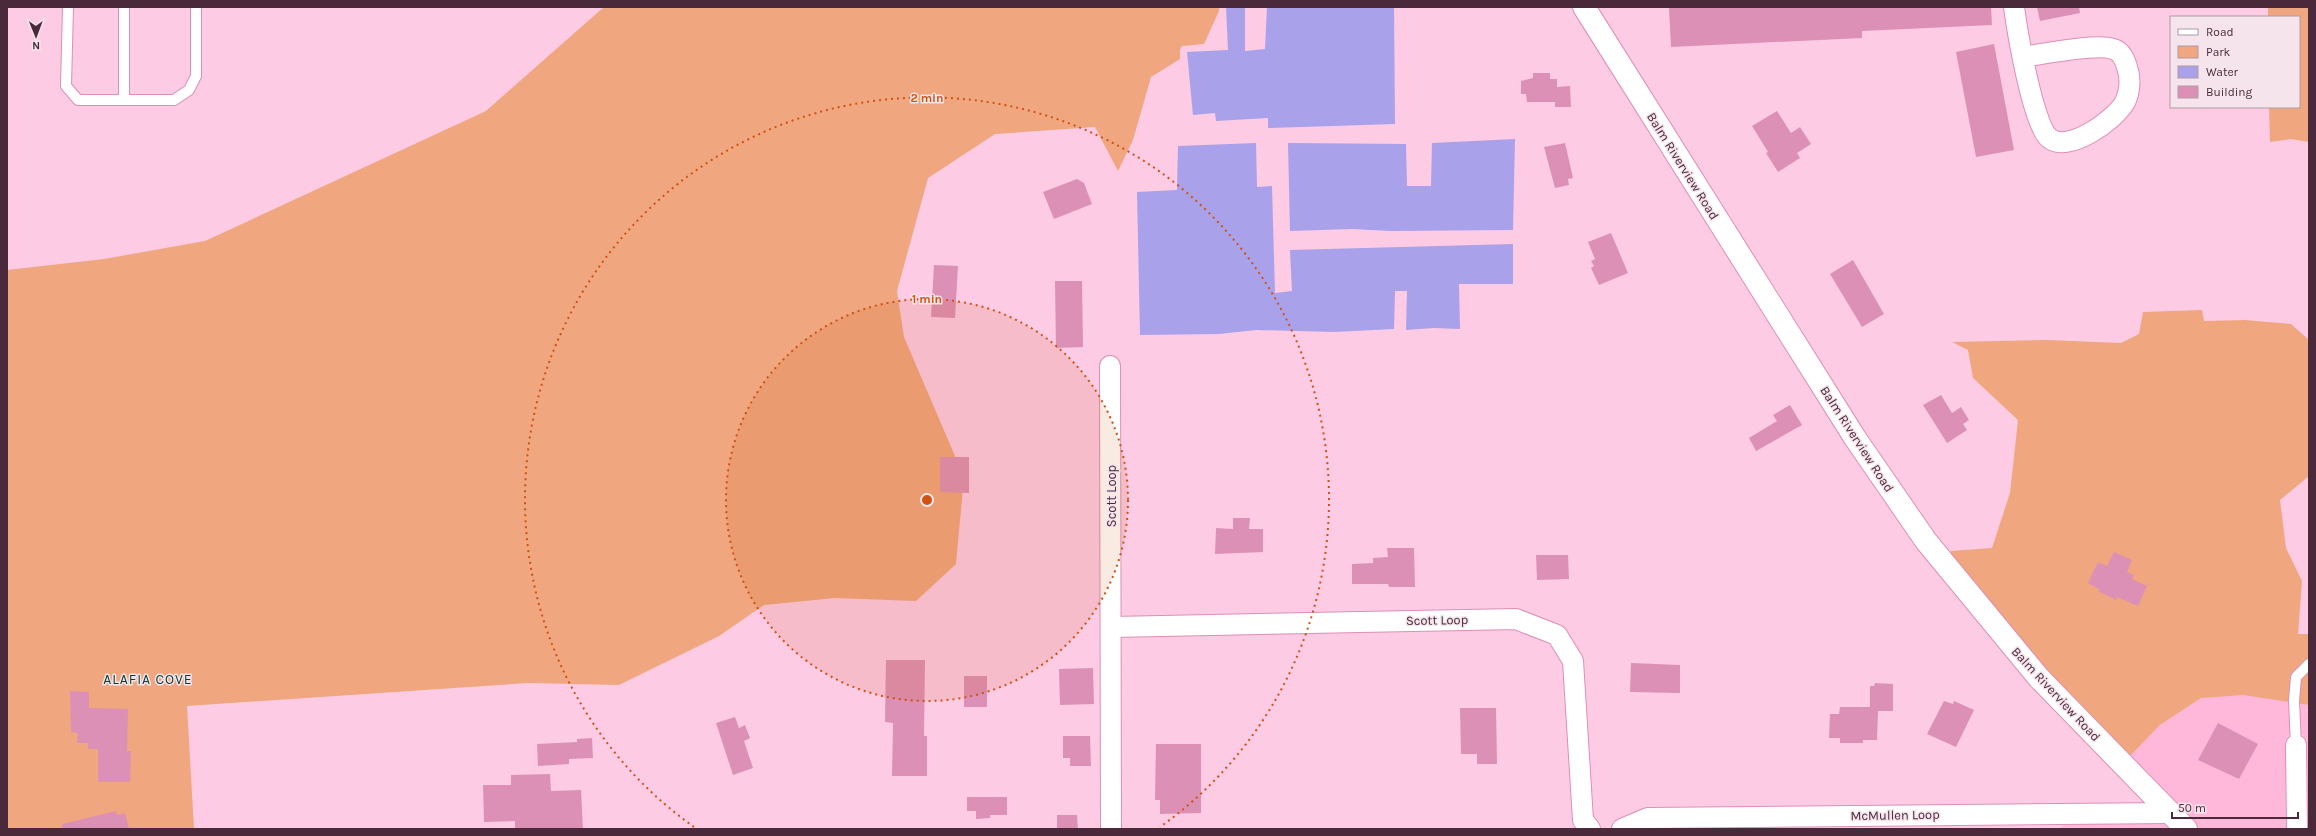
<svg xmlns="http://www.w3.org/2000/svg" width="2316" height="836" viewBox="0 0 2316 836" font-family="Karla,sans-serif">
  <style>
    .built { fill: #ffb7da }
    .green { fill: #f0a67e }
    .water { fill: #a9a1ea }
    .building { fill: #dd90b6 }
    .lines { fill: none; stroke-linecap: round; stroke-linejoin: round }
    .lane-casing { stroke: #dd8fb6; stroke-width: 12 }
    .street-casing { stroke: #dd8fb6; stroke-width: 22 }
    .secondary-casing { stroke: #dd8fb6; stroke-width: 24 }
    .lane { stroke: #fff; stroke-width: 10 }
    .street { stroke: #fff; stroke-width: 20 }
    .secondary { stroke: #fff; stroke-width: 22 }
    .ring { fill: none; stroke: #d05213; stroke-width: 2; stroke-dasharray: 2 4 }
    .labels { text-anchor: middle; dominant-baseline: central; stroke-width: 3; stroke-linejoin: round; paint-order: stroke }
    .street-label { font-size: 13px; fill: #4a2a3a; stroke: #f5e4eb }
    .neighbourhood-label { font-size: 14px; letter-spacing: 1px; fill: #093e2f; stroke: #f5e4eb }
    .centre { fill: #d05213; stroke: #f5e4eb; stroke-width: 2 }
    .ring-label { font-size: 12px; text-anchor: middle; font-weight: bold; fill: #d05213; stroke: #f5e4eb; stroke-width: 3; stroke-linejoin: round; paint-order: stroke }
  </style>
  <rect width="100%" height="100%" fill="#fdcbe3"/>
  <g class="built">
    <path d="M2243,694l66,11v124h-3l-2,-94h-17l1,94h-89l-20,-20v-6h-5l-45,-46 31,-32 41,-27z"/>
    <path d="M2066,823h101l6,6h-114z"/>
  </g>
  <g class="green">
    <path d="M604,7h615v4l-15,33 -22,2 -2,4v9l-29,18 -18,63 -15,31 -23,-44 -100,7 -67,44 -31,113 7,46 60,140 -8,87 -40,37 -81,-3 -71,7 -45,31 -100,49 -91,-2 -341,23 7,123h-187v-559l97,-11 101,-18 281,-130z"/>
    <path d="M2268,7h41v135l-18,-3 -21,3 -1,-35h30v-90h-31z"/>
    <path d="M2202,310l2,11 41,-1 46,4 18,16v136l-29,24 6,48 16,33 -4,53h11v71l-66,-10 -42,3 -41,27 -31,32 -84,-86 -93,-113 -1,-7 41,-3 18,-55 8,-73 -45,-42 -5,-28 -16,-8 95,-2 74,3 18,-9 4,-22z"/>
  </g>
  <g class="water">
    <path d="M1226,7h19v44l20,-2 2,-42h127l1,117 -127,4v-10l-52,3 -1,-8 -22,2 -6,-63 41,-2z"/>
    <path d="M1515,139l-2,91 -122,1 -39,-2 -62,2 -2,-88 118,1 1,42h24l1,-43z"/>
    <path d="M1256,143l1,44 15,-1 3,107 17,-2 -2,-41 223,-6v40h-54l1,45 -26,-1 -28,2 1,-39h-12l-1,38 -60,3 -78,-2 -37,4 -79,1 -3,-143 40,-2 1,-44z"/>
  </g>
  <g class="building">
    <path d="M1991,7l1,18 -130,6v7l-191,9 -2,-39z"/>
    <path d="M2037,7h42l1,6 -40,8z"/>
    <path d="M1994,44l20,106 -38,7 -20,-105z"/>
    <path d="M1533,73h17v6h7v8l13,-1 1,21h-16v-5h-28l-1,-8h-5v-13l12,-3z"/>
    <path d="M1777,111l14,22 9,-6 11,17 -14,9 3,5 -22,14 -12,-19 2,-1 -16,-26z"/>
    <path d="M1565,143l8,35 -5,1 1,6 -14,3 -11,-41z"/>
    <path d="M1077,179l7,4 8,21 -38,15 -11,-27z"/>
    <path d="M1611,233l17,40 -29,12 -8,-17 3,-2 -3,-5 4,-2 -7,-17z"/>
    <path d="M1853,260l31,54 -22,13 -32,-53z"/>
    <path d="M934,265l24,1 -3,52 -24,-1z"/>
    <path d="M1055,281h27l1,66 -27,1z"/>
    <path d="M1941,395l11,18 9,-6 8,13 -6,4 4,6 -20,13 -24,-38z"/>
    <path d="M1790,405l12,20 -46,26 -7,-13 28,-17 -4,-6z"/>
    <path d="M940,457h29v36l-29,-1z"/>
    <path d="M1233,518h17l-1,11h14v23l-48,2 1,-26 17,1z"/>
    <path d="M1387,548h27l1,39h-26l-1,-3h-36v-20l21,-1v-5l15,-1z"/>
    <path d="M2114,552l18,8 -5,12 7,3 -2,4 15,7 -9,20 -21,-9 -1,3 -18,-9 1,-2 -11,-6 10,-21 9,4z"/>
    <path d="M1536,555h32l1,24 -32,1z"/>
    <path d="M886,660h39l-1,76h3v40h-35l1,-53 -8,-1z"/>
    <path d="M1631,663l49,2v28l-50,-1z"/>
    <path d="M1093,668l1,36 -34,1 -1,-36z"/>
    <rect x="964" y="676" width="23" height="31"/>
    <path d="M1875,683l18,1v27h-15l-1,29h-14v3h-23v-5h-11l1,-24h9l1,-7h30v-21h4z"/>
    <path d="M70,691l19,1v16l39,1 -1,42h4l-1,31h-32v-33h-10v-6h-11l1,-10 -7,-1z"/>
    <path d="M1944,701l9,3 1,-3 20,9 -18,37 -29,-13z"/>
    <path d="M1460,708h36l1,56h-20v-10h-16z"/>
    <path d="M735,717l4,11 6,-3 5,13 -6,3 9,27 -20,7 -17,-52z"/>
    <path d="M2218,723l40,21 -19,35 -41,-19z"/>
    <path d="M1063,736h27l1,30h-21v-8h-7z"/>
    <path d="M592,738l1,20 -24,1v5l-31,2 -1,-22 40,-2v-3z"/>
    <path d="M1156,744h45v69l-41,1v-14h-5z"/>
    <path d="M550,774l1,17 30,-1 2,39h-68v-8l-31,1 -1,-37h28v-10z"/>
    <path d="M967,797h40v18h-17v3l-14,1v-8h-9z"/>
    <path d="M116,811l1,4 8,-2 4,16h-67v-5z"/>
    <path d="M1057,815h20l1,14h-21z"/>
  </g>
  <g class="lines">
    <g class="lane-casing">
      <g id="lane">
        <path d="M68,7l-2,79 12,14h96l15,-10 7,-14v-69"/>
        <path d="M124,100v-93"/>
        <path d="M2296,745l-2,-44 2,-24 13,-13"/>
      </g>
    </g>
    <g class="street-casing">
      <g id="street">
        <path d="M2014,7c3,23 19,118 35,131 19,16 66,-18 76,-36 5,-10 6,-24 2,-35 -2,-7 -6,-16 -14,-18 -17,-6 -69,5 -90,8"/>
        <path d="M1110,366l1,463"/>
        <path d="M1112,627l404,-8 41,16 16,26 10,159 7,9"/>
        <path d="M2296,745l1,84"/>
        <path d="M1622,829l26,-11 522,-5"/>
      </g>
    </g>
    <g class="secondary-casing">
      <path id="secondary" d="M1584,7l271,431 71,103 113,137 147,151"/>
    </g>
    <use href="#lane" class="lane"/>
    <use href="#street" class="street"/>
    <use href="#secondary" class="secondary"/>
  </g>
  <circle cx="927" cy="500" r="201" fill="#d05213" fill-opacity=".12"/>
  <g class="ring">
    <circle cx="927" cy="500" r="201"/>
    <path d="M694 827A402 402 0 1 1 1160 827"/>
  </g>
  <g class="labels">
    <g class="street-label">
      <text transform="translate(1683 166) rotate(58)">Balm Riverview Road</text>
      <text transform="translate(1857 439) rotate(57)">Balm Riverview Road</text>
      <text transform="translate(1111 496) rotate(-90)">Scott Loop</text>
      <text transform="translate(1437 620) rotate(-1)">Scott Loop</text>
      <text transform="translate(2056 694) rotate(47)">Balm Riverview Road</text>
      <text transform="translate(1895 815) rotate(-1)">McMullen Loop</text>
    </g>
    <g class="neighbourhood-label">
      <text x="148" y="679">ALAFIA COVE</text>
    </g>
  </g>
  <circle cx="927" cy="500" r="6" class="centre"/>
  <g class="ring-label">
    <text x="927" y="102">2 min</text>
    <text x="927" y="303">1 min</text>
  </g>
  <rect width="2316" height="836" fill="none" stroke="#4a2a3a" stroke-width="16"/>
  <rect x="2170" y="16" width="130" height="92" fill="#f5e4eb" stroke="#b19aa4"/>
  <rect x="2178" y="29" width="20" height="6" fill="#ffffff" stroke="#b19aa4"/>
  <text x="2206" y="36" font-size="12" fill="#4a2a3a">Road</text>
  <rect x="2178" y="46" width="20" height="12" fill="#f0a67e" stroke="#b19aa4"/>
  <text x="2206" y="56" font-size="12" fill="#4a2a3a">Park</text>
  <rect x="2178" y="66" width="20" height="12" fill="#a9a1ea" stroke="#b19aa4"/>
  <text x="2206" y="76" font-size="12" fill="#4a2a3a">Water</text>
  <rect x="2178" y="86" width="20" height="12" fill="#dd90b6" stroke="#b19aa4"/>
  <text x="2206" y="96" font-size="12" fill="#4a2a3a">Building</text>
  <g transform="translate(36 36) rotate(179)" stroke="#f5e4eb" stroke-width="3" paint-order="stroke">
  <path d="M0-3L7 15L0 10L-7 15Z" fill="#4a2a3a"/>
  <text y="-6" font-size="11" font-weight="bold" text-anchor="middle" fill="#4a2a3a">N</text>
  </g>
  <path d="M2172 812v6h126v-6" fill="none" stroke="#4a2a3a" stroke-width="2"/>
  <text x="2178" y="812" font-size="12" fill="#4a2a3a" stroke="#f5e4eb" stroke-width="3" paint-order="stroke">50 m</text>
</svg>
